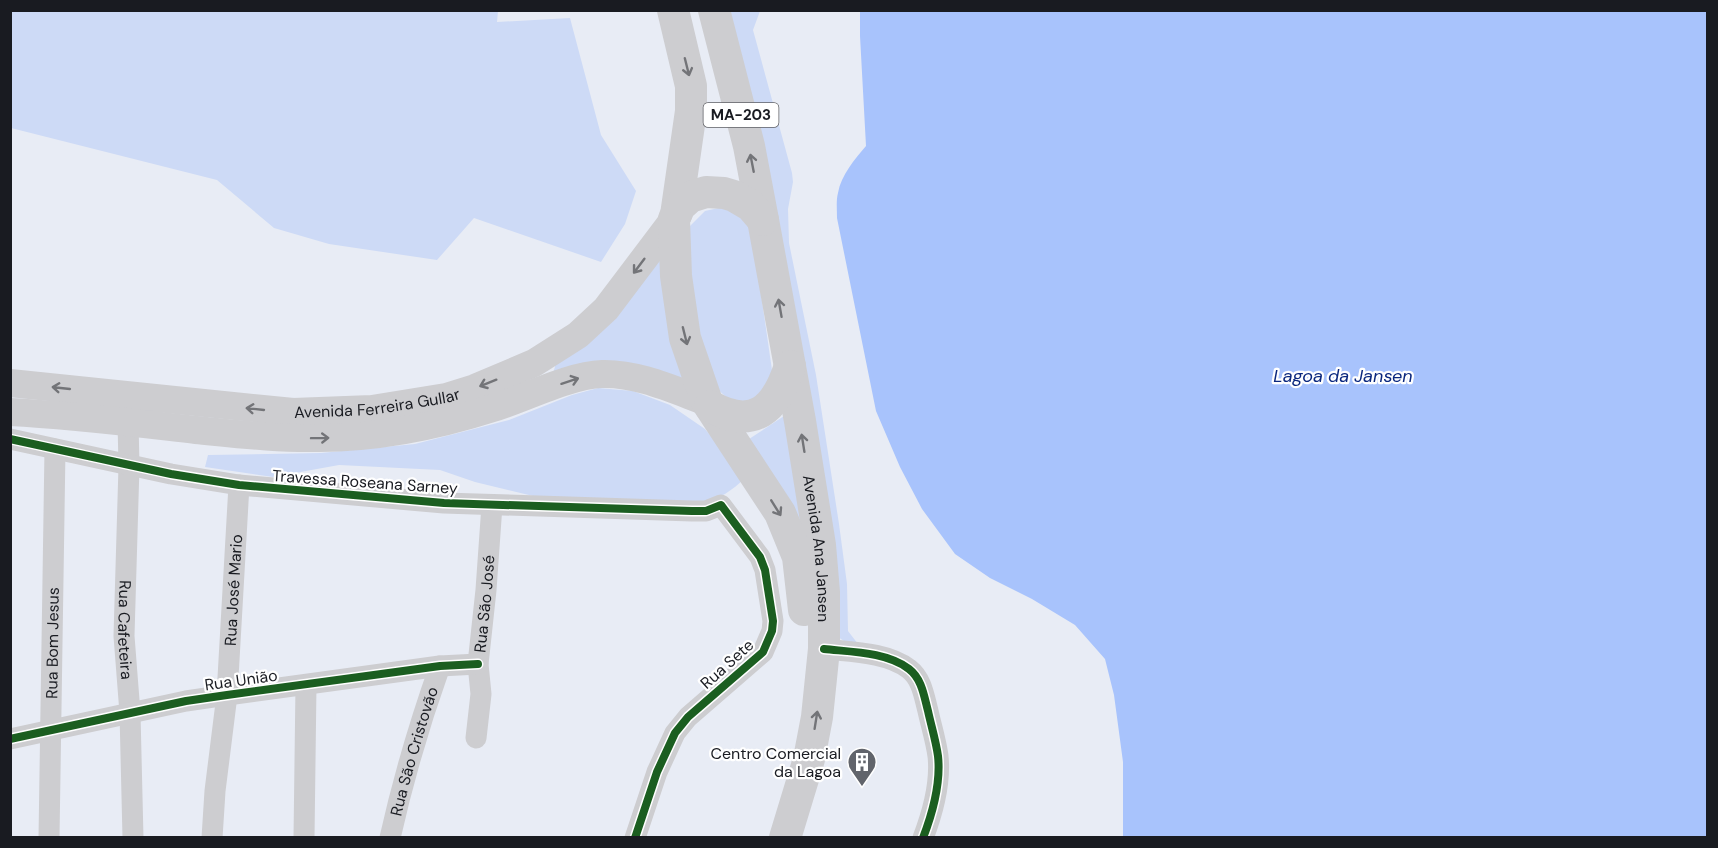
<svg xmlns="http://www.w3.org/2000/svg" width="1718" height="848" viewBox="0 0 1718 848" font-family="'DM Sans',sans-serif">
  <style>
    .green { fill: #cddaf6 }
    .water { fill: #a8c3fc }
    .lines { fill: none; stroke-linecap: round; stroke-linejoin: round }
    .minor { stroke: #cdcdd0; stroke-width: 21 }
    .secondary { stroke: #cdcdd0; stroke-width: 28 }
    .primary { stroke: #cdcdd0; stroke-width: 32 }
    .cycleway-casing { stroke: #fff; stroke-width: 11 }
    .cycleway { stroke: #1b5e20; stroke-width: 8 }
    .oneway { stroke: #737478 }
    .labels { text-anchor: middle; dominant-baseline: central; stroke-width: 4.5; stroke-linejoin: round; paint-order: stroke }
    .shield { fill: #fff; stroke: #5e5f64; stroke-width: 1.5 }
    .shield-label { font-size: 15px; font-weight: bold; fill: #191b21 }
    .street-label { font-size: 16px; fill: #191b21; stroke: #fff }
    .poi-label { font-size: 16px; fill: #191b21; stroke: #fff; text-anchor: end }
    .water-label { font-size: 18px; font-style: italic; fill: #0a277e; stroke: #fff }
  </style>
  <rect width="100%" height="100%" fill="#e8ecf5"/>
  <g class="green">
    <path d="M498,11l-1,11 73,-4 31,117 35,56 -11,33 -24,38 -127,-44 -37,42 -108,-16 -55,-16 -57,-48 -206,-52v-117z"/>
    <path d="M729,11h31l-7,19 39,143 1,9 -5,27 1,34 27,132 23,149 8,60 1,47 10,13 -14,-3 -6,-4z"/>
    <path d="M723,207l17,7 12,18 21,145 -21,27 -19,-1 -17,-15 -18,-52 -11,-52 1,-56 17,-17z"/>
    <path d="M660,252l30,134 -137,-12 4,-15z"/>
    <path d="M598,388l35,3 37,14 35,24 40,49c-13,13 -25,20 -43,26l-152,-4 -75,-18 -35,-12 -101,-5 -66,12 -68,-10 3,-12 113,-2 94,-9 94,-24 63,-25z"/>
    <path d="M790,412l17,98 -9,14 -52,-83z"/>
  </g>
  <path class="water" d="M860,11h847v826h-584v-75l-9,-67 -9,-36 -30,-34 -43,-26 -42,-21 -35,-24 -33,-45 -22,-42 -24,-56 -39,-193c0,-8 -1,-18 1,-25 3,-18 17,-34 28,-47l-6,-110z"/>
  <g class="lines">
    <g class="minor">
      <path id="s1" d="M128,422l1,44 -5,170 6,77 3,125"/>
      <path d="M10,439l161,35 68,11 205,18 248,8h14l15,-6 39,52 5,13 8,51 -1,10 -9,21 -75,65 -13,16 -18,39 -22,66"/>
      <path d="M824,649c27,3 63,3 85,20 13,10 15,27 19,42 3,14 8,30 10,45 3,28 -5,56 -15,82"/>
      <path id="s2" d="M476,738l5,-44 -3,-30 8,-74 6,-85"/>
      <path d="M10,739l176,-38 41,-6 213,-29 38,-2"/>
      <path id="s3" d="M49,838l6,-389"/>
      <path id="s4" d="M212,838l3,-47 12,-96 12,-210"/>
      <path d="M304,838l2,-153"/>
      <path id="s5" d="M390,838c13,-58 30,-116 50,-172"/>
    </g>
    <g class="secondary">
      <path id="s6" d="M10,383l283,29 79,-3 74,-12 29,-9 59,-25 44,-28 28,-26 68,-90"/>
      <path d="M10,412c63,3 125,11 186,18 41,4 82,9 123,8 59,0 118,-12 174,-30 32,-10 77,-33 109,-34 36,-1 72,16 105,28"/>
    </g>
    <g class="primary">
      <path d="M673,10l18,76v25l-15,104"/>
      <path id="s7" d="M714,10l35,136 14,74 37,201 20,124 4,47v57l-7,68 -8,42 -24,79"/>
      <path d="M763,220l-12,-14 -17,-10 -10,-3 -18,-1 -16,5 -10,9 -6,13 2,57 9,62 22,64 73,111 18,44 6,53"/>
      <path d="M710,406c44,25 66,3 80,-40"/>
    </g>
    <g class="cycleway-casing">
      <g id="cycleway">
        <path d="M10,439l161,35 68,11 205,18 248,8h14l15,-6 39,52 5,13 8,51 -1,10 -9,21 -75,65 -13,16 -18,39 -22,66"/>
        <path d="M824,649c27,3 63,3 85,20 13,10 15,27 19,42 3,14 8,30 10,45 3,28 -5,56 -15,82"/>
        <path d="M10,739l176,-38 41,-6 213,-29 38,-2"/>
      </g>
    </g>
    <use href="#cycleway" class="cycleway"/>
  </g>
  <defs><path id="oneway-shaft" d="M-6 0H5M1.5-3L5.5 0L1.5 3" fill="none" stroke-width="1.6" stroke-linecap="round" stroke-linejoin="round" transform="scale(1.5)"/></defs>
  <g class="oneway">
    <use href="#oneway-shaft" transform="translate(687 67) rotate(76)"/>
    <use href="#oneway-shaft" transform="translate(752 163) rotate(-101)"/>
    <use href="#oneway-shaft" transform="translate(639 266) rotate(127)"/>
    <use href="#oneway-shaft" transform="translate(780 308) rotate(-100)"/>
    <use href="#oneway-shaft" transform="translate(685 336) rotate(76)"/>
    <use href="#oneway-shaft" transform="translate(570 381) rotate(-18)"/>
    <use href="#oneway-shaft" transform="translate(488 383) rotate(158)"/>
    <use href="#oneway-shaft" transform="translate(61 388) rotate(-174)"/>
    <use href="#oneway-shaft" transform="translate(255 409) rotate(-174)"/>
    <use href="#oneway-shaft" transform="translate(320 438) rotate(-1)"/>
    <use href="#oneway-shaft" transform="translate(803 443) rotate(-99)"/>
    <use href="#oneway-shaft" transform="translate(776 508) rotate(58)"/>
    <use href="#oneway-shaft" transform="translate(816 720) rotate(-81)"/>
  </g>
  <defs>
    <g id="building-pin" transform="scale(1.5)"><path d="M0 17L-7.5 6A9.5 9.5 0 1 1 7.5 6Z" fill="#61646b" stroke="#fff"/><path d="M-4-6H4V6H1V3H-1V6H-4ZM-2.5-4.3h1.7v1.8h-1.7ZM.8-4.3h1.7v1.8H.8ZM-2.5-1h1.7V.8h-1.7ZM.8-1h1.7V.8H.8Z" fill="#fff"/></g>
  </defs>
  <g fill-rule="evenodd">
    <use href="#building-pin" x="862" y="762"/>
  </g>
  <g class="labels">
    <rect class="shield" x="703.5" y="103" width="75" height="24" rx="4.5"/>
    <g class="shield-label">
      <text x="741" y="115">MA-203</text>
    </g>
    <g class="street-label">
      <text stroke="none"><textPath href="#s6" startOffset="369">Avenida Ferreira Gullar</textPath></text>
      <text transform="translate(365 482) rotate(4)">Travessa Roseana Sarney</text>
      <text stroke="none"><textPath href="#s7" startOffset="549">Avenida Ana Jansen</textPath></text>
      <text stroke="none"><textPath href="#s4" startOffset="249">Rua José Mario</textPath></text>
      <text stroke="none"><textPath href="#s2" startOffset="135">Rua São José</textPath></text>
      <text stroke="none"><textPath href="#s1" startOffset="208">Rua Cafeteira</textPath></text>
      <text stroke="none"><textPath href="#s3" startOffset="195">Rua Bom Jesus</textPath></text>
      <text transform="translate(727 664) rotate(-42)">Rua Sete</text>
      <text transform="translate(241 680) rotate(-8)">Rua União</text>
      <text stroke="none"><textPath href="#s5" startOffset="90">Rua São Cristovão</textPath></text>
    </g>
    <g class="poi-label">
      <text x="841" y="753">Centro Comercial<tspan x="841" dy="18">da Lagoa</tspan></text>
    </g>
    <g class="water-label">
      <text x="1343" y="376">Lagoa da Jansen</text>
    </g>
  </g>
  <rect width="1718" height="848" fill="none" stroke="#191b21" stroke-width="24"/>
</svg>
